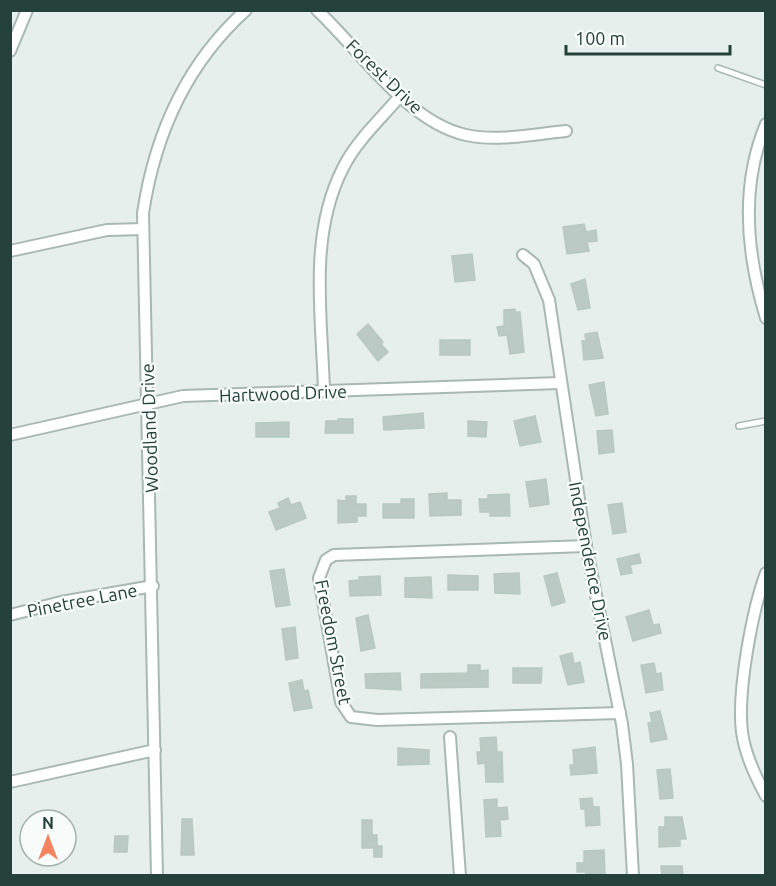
<svg xmlns="http://www.w3.org/2000/svg" width="776" height="886" viewBox="0 0 776 886" font-family="Ubuntu,sans-serif">
  <style>
    .building { fill: #bbcac4; stroke: #b8c9c2; stroke-width: 1.5 }
    .lines { fill: none; stroke-linecap: round; stroke-linejoin: round }
    .service-casing { stroke: #a8b8b2; stroke-width: 8 }
    .minor-casing { stroke: #a8b8b2; stroke-width: 14 }
    .service { stroke: #fff; stroke-width: 5 }
    .minor { stroke: #fff; stroke-width: 10 }
    .labels { text-anchor: middle; dominant-baseline: central; stroke-width: 4.5; stroke-linejoin: round; paint-order: stroke }
    .street-label { font-size: 18px; fill: #24423a; stroke: #f7fbf9 }
  </style>
  <rect width="100%" height="100%" fill="#e6efeb"/>
  <g class="building">
    <path d="M584,224l2,8 10,-2 1,11 -10,1 2,9 -22,3 -4,-27z"/>
    <path d="M472,254l3,26 -20,2 -3,-26z"/>
    <path d="M585,279l5,29 -12,2 -7,-26z"/>
    <path d="M515,309v3h5l4,40 -14,2 -3,-19 -8,1 -2,-9 7,-1v-16z"/>
    <path d="M368,324l15,18 -2,2 7,8 -10,9 -21,-27z"/>
    <path d="M597,332l6,26 -19,2 -2,-19h4l-1,-7z"/>
    <rect x="440" y="340" width="30" height="15"/>
    <path d="M604,382l4,32 -12,2 -7,-31z"/>
    <path d="M423,413l1,15 -40,2 -1,-13z"/>
    <path d="M535,416l6,26 -21,4 -6,-25z"/>
    <path d="M338,419h15v14h-28l1,-12h12z"/>
    <path d="M468,421l19,1 -1,15 -18,-1z"/>
    <path d="M289,422v15h-33v-14z"/>
    <path d="M612,430l2,22 -15,2 -2,-23z"/>
    <path d="M546,479l3,25 -19,3 -4,-25z"/>
    <path d="M447,493v7h14v15l-31,1 -1,-22z"/>
    <path d="M509,494l1,22h-20v-4h-10l-1,-13h9v-4z"/>
    <path d="M346,496h10v8h10v12h-9v6l-19,1v-23l8,1z"/>
    <path d="M288,498l3,7 9,-3 6,16 -30,12 -7,-18 11,-4 -2,-5z"/>
    <path d="M401,499h13v19h-31v-14h18z"/>
    <path d="M622,503l4,29 -13,2 -5,-29z"/>
    <path d="M639,554l2,9 -11,2 2,8 -11,2 -4,-16z"/>
    <path d="M284,569l6,36 -14,2 -6,-36z"/>
    <path d="M519,573l1,21 -25,-1 -1,-19z"/>
    <path d="M557,573l8,29 -13,4 -8,-30z"/>
    <path d="M448,575l30,1v14h-30z"/>
    <path d="M380,576l1,19 -31,1 -1,-15 10,-1v-3z"/>
    <path d="M431,577l1,21 -27,-1v-19z"/>
    <path d="M649,610l4,15 6,-1 2,9 -28,8 -7,-24z"/>
    <path d="M368,615l7,33 -14,3 -5,-33z"/>
    <path d="M295,627l3,31 -12,2 -4,-31z"/>
    <path d="M572,653l2,11 6,-2 4,20 -16,3 -8,-29z"/>
    <path d="M654,663l2,11 5,-1 2,17 -17,3 -5,-28z"/>
    <path d="M468,665h12v6l8,-1v17l-67,1v-14l47,-1z"/>
    <path d="M513,668h29l-1,15h-28z"/>
    <path d="M400,673l1,17 -35,-2 -1,-14z"/>
    <path d="M302,680l2,11 4,-1 4,18 -18,3 -5,-28z"/>
    <path d="M660,711l7,28 -16,3 -3,-19 4,-1 -2,-9z"/>
    <path d="M496,737l1,15h5l1,30h-17l-1,-19 -7,1 -1,-12h4l-1,-14z"/>
    <path d="M595,747l2,26 -26,2 -1,-10h4l-1,-15z"/>
    <path d="M398,748l31,2v14l-31,1z"/>
    <path d="M670,769l3,29 -13,1 -3,-29z"/>
    <path d="M592,798l1,9h6l1,18 -14,1 -1,-17h-4l-1,-10z"/>
    <path d="M497,799v9l10,-1 1,12 -8,1 1,16 -15,1 -2,-37z"/>
    <path d="M665,817h17l4,22h-6v7l-21,1v-20h6z"/>
    <path d="M182,819h10l2,36h-13z"/>
    <path d="M362,820h10v15h5v11h5v11h-8v-9h-12z"/>
    <path d="M115,836h13l-1,16h-13z"/>
    <path d="M604,850l1,26h-19v-4h-9v-9h7v-12z"/>
    <path d="M661,866h21l1,10h-21z"/>
  </g>
  <g class="lines">
    <g class="service-casing">
      <g id="service">
        <path d="M718,68l48,17"/>
        <path d="M739,426l27,-5"/>
      </g>
    </g>
    <g class="minor-casing">
      <g id="minor">
        <path d="M317,10c43,40 90,112 149,125 32,7 68,-1 100,-4"/>
        <path d="M10,51l17,-41"/>
        <path d="M766,124c-26,62 -19,132 0,194"/>
        <path d="M10,251l97,-21 36,-1"/>
        <path d="M523,255l11,9 15,36 37,246 36,178 5,40 6,112"/>
        <path d="M324,391c-2,-74 -16,-155 19,-223 13,-27 38,-49 57,-72"/>
        <path d="M10,435l173,-39 377,-13"/>
        <path d="M586,546l-252,9 -8,5 -7,18 22,124 10,15 26,3 243,-7"/>
        <path d="M766,573c-14,38 -29,119 -24,159 3,23 13,44 24,64"/>
        <path d="M10,615l51,-13 92,-16"/>
        <path d="M450,737l10,139"/>
        <path d="M10,782l145,-32"/>
        <path d="M157,876l-14,-663c12,-79 43,-149 103,-203"/>
      </g>
    </g>
    <use href="#service" class="service"/>
    <use href="#minor" class="minor"/>
  </g>
  <g class="labels">
    <g class="street-label">
      <text transform="translate(385 76) rotate(44)">Forest Drive</text>
      <text transform="translate(283 393) rotate(-2)">Hartwood Drive</text>
      <text transform="translate(149 428) rotate(-92)">Woodland Drive</text>
      <text transform="translate(591 561) rotate(79)">Independence Drive</text>
      <text transform="translate(82 600) rotate(-11)">Pinetree Lane</text>
      <text transform="translate(334 642) rotate(79)">Freedom Street</text>
    </g>
  </g>
  <rect width="776" height="886" fill="none" stroke="#24423a" stroke-width="24"/>
  <g transform="translate(48 838)"><circle r="28" fill="#f7fbf9" stroke="#a3b1ad" stroke-width="1.5"/>
  <path d="M0-4.5L10 22L0 15L-10 22Z" fill="#f4845f"/>
  <text y="-9" font-size="16" font-weight="bold" text-anchor="middle" fill="#24423a">N</text>
  </g>
  <path d="M566 45v9h164v-9" fill="none" stroke="#24423a" stroke-width="3"/>
  <text x="575" y="45" font-size="18" fill="#24423a" stroke="#f7fbf9" stroke-width="4.5" paint-order="stroke">100 m</text>
</svg>
